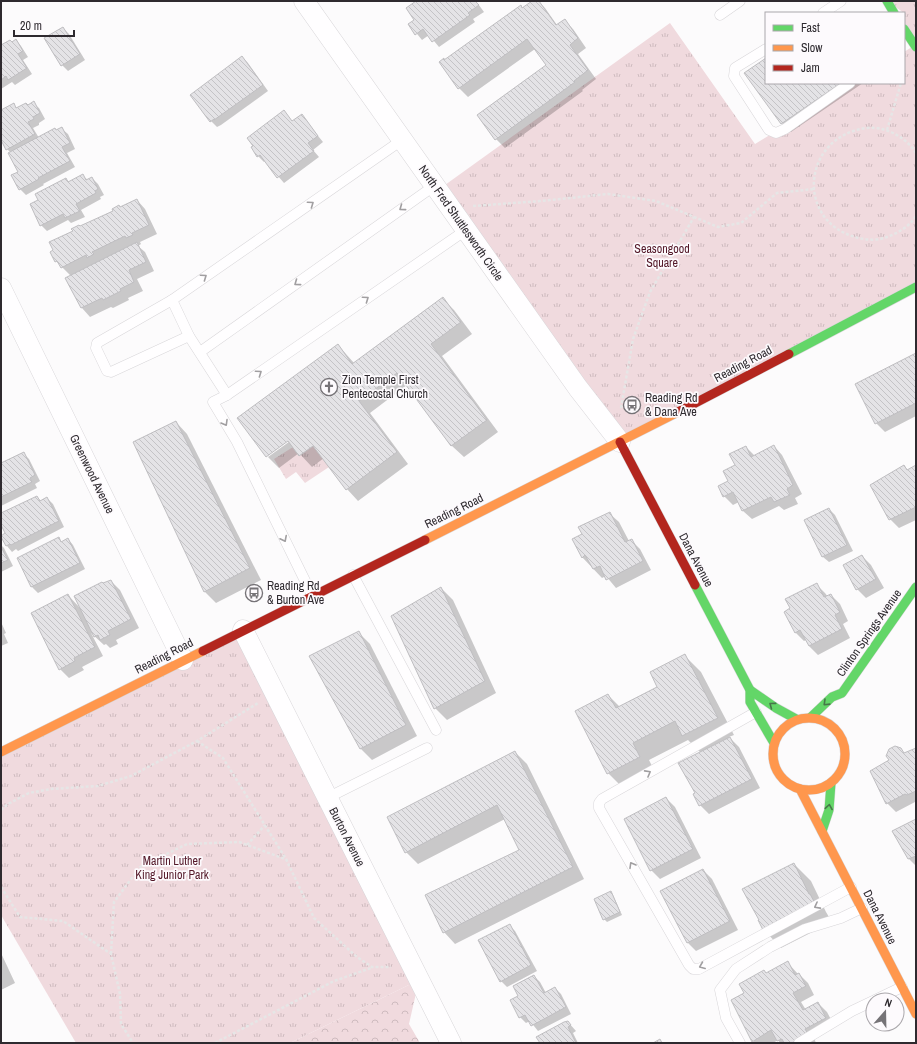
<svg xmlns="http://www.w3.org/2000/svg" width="917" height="1044" viewBox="0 0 917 1044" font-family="'Archivo Narrow',sans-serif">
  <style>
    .forest { fill: url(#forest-crowns) }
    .park { fill: url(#park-tufts) }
    .shadow { fill: #0003 }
    .building { fill: url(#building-back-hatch); stroke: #bfbec1 }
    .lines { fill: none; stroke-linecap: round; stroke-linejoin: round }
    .lane-casing { stroke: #d8d6d9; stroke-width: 11 }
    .street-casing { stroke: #d8d6d9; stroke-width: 21 }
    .fast-casing { stroke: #d8d6d9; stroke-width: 10 }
    .slow-casing { stroke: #d8d6d9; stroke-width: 10 }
    .jam-casing { stroke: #d8d6d9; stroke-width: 10 }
    .path { stroke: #e6e6e6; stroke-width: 2.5; stroke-dasharray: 3 2; stroke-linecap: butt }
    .lane { stroke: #fffeff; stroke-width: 10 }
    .street { stroke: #fffeff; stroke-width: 20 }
    .fast { stroke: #63d668; stroke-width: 9 }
    .slow { stroke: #ff974d; stroke-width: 9 }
    .jam { stroke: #b3261e; stroke-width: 9 }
    .oneway { stroke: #a19fa1 }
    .oneway2 { stroke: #467749 }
    .labels { text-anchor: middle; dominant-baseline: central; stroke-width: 3.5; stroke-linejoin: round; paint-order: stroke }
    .street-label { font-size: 12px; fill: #2e2a2f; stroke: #fdfafd }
    .park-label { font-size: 12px; fill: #531828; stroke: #fdfafd }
    .poi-label { font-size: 12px; fill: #2e2a2f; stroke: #fdfafd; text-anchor: start }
  </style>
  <defs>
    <pattern id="forest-crowns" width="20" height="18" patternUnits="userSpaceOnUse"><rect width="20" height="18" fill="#f0dade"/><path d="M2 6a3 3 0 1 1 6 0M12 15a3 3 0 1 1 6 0" fill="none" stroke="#cebbbf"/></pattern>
    <pattern id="park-tufts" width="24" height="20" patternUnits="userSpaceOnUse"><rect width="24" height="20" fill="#f0dade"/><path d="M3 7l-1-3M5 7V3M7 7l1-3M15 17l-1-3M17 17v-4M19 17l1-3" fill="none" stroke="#cebbbf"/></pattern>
    <pattern id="building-back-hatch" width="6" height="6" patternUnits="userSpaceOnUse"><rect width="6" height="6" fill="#e4e3e6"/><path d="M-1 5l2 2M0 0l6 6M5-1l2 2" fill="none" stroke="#c4c3c6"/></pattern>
  </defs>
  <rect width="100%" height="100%" fill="#fcfbfc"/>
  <path class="forest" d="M419,980l-10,44 11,19h-130z"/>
  <g class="park">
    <path d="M887,1h29v287l-296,154 -182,-252 232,-167 85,121 99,-61h50v-31l11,-7 -11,-16v-16z"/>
    <path d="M313,446l16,21 -24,16 -9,-11 -10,7 -12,-20 19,-12z"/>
    <path d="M243,630l176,350 -129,63h-214l-75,-128v-163z"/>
  </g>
  <g class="shadow">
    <path d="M417,1h59l8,11 -11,7 2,3 -36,25 -10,-12 -7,5 -13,-16 6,-4z"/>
    <path d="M534,1h4l7,7 12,17 7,-5 9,9 13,19 -8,6 18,25 -14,11 1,1 -78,57 -9,-9 -18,-24 69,-50 -12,-16 -67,48 -9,-9 -14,-27 75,-55 3,3z"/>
    <path d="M63,28l6,6 16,26 -17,11 -6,-6z"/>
    <path d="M16,40l5,6 7,11 -5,3 9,14 -17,11 -3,-3 -11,7v-43z"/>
    <path d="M242,57l6,6 20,28 -47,34 -4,2 -6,-6z"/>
    <path d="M766,59v24h97l-72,49 -9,-9 -36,-50z"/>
    <path d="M33,103l6,5 6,11 -6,4v2l-6,3 6,10 23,-9 6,5 7,15 -8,4 8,14 -32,17 1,1 -18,10 -6,-6 -1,-17 -8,-19 -4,-4 -6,-11v-27l12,-7 5,5z"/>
    <path d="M302,116l21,26 -10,8 6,7 -35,26 -19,-22 -1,1 -6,-6 31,-38 4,4z"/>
    <path d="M83,176l5,4 4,-2 6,6 6,11 -4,2 1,2 -20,11 4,7 -14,6 -3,-3 -21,11 -6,-6 25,-46 4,4z"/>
    <path d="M137,200l8,9 12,25 -17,8 1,2 -3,2 7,6 9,19 -17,8 6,12 -15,7 1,2 -16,8 -2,-1 -21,10 -8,-9 -15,-30 4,-2 -15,-15 24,-34z"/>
    <path d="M442,298l12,12 18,24 -30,22 56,76 -34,25 -12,-11 -45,-61 -37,28 38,51 -50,37 -11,-12 -23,-31 -12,9 -13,-14 -20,15 -11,-11 25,-18 -1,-2 -25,18v2l-29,-38 100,-74 16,18z"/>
    <path d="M916,354v62l-31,16 -9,-9z"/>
    <path d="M176,422l11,12 74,146 -45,23 -11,-11z"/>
    <path d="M774,446l8,9 20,39 -7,4 3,6 -14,6 -5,-4 -27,13 -9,-8 -4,-9 -6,3 -9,-9 5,-14 17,-35 9,9z"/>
    <path d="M23,453l6,6 11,22 -5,3 2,4 -36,18v-42z"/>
    <path d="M904,466l4,4 8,-3v53l-17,8 -9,-9z"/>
    <path d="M37,497l4,4 6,-3 6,6 11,23 -46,24 -2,-2 -4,3 -5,-6v-12l-6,-11v-9z"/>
    <path d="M829,509l6,6 18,36 -24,11 -6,-5 -18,-37z"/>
    <path d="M610,514l9,8 10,19 2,-1 9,9 11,21 -35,18 -10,-12 -4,2 -20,-21 1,-23z"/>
    <path d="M59,539l3,3 6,-3 5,6 12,24 -47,24 -6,-6 -14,-28z"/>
    <path d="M1,545l3,3 9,18 -12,6z"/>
    <path d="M862,556l9,9 13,23 -18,10 -9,-9z"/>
    <path d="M111,581l9,9 19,38 -23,12 2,4 -8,4 -4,-4 -2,1 -13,-12 12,23 -21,11 2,3 -15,8 -9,-9 8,-74 12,13 23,-24z"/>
    <path d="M816,584l9,9 3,4 3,-2 9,9 8,17 -5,3 7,14 -32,17 -9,-9 -3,-6 -2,1 -9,-9 -4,-23z"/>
    <path d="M441,588l12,12 43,93 -49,27 -12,-12z"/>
    <path d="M1,622l5,11 -2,1 4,9 -7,3z"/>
    <path d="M358,632l12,12 47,92 -45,24 -11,-11 -50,-93z"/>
    <path d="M685,656l16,16 33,63 -5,2 10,10 21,41 -51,26 -9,-9 1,-52 -13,-13 -39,20 7,14 -31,16 -17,-17v-78l12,12 38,-20z"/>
    <path d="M900,748l5,6 11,-5v54l-1,-1 -19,10 -9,-9 3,-43z"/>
    <path d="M515,752l12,12 57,115 -129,65 -11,-12 76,-81 -15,-32 -87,45 -12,-12z"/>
    <path d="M666,798l9,9 26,51 -41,21 -9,-9z"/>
    <path d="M916,820v46l-7,-7z"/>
    <path d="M794,864l17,17 15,31 6,10 -51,26 -16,-17 -5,-11z"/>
    <path d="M703,870l9,9 26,51 -42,21 -9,-9z"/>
    <path d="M611,892l2,3 9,20 -15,7 -3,-3z"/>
    <path d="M509,925l6,6 22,40 -30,16 -6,-6z"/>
    <path d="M1,953l14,30 -14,7z"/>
    <path d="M788,963l10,11h1l9,9 6,12 -13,7 5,8 12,-7 9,9 8,15 -21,11 2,5h-36l-2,-3 -5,3h-18l-2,-2 -7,-47 18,-23 3,3z"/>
    <path d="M534,976l6,6 6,11 9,-5 6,6 10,20 -33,17 -8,-10 -4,2 -6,-6 -1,-21z"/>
    <path d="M568,1022l8,9 -3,2 5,10h-37z"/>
  </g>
  <g class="building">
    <path d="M416,1h59l4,4 -11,8 2,2 -38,27 -9,-13 -8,6 -7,-11 6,-4 -8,-12z"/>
    <path d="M532,1h7l17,24 9,-6 13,19 -8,7 18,25 -14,11 1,1 -80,58 -18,-25 69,-50 -19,-26 -69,50 -19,-27 5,-4v2l77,-55 1,3z"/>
    <path d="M63,27l17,27 -19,12 -17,-28z"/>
    <path d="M16,39l7,12 -5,3 9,14 -19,12 -2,-4 -5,4v-35l9,-5 2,2z"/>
    <path d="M242,56l21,29 -49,35v-1l-4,3 -20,-27z"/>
    <path d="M766,58v25h75l-60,41 -37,-51z"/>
    <path d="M34,101l6,12 -7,4 1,2 -6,3 7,12 -29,16 -5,-10v-30l13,-7 2,5 10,-5 2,2z"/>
    <path d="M284,110l8,11 10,-7 16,22 -10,7 6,8 -37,27 -17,-23 -3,2 -6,-10 2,-1 -6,-8z"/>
    <path d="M62,127l8,16 -8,4 8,14 -32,17 1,1 -20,11 -8,-15 7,-3 -10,-19 47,-25 1,2z"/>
    <path d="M83,174l3,6 6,-3 6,12 -3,2 1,2 -20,11 4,7 -15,7 -2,-4 -23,12 -10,-22 8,-4 -3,-6 31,-16 2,4z"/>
    <path d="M137,199l12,26 -17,8 1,2 -7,3 -1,-2 -33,16 2,2 -7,4 -1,-3 -25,13 -4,-7 -2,1 -5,-10 3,-2 -4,-8 24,-11 -2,-2 8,-4 1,1 33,-15 -1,-2 7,-4 1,2z"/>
    <path d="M137,242l9,20 -17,8 5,12 -14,7 1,2 -18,9 -1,-2 -21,10 -16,-30z"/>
    <path d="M443,297l18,25 -30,22 56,76 -36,26 -54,-73 -38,28 38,51 -51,38 -33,-44 -14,10 -11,-15 -22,16 -29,-39 101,-74 14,20z"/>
    <path d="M916,353v50l-41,21 -20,-40z"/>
    <path d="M176,421l74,147 -46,24 -71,-150z"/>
    <path d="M774,445l19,40 -6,4 3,6 -16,7 -3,-5 -29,14 -9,-19 -10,5 -5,-11 10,-5 -5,-10 12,-6 -6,-11 17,-8 5,11z"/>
    <path d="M24,452l11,23 -5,3 2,4 -31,15v-34z"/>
    <path d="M904,465l3,5 9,-5v42l-27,13 -19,-35z"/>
    <path d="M37,496l3,5 7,-4 12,24 -48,24 -1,-1 -4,2 -5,-9v-1l4,-3 -4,-8v-12z"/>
    <path d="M829,508l18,37 -25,12 -18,-37z"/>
    <path d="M610,512l15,30 7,-3 11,22 -37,19 -6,-14 -7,3 -8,-14 -3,3 -10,-19 10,-5 -4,-7z"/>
    <path d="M59,537l2,5 7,-4 12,25 -49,24 -14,-29z"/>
    <path d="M1,547l7,13 -7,3z"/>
    <path d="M862,555l14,24 -20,11 -13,-25z"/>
    <path d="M111,580l20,39 -23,12 2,4 -10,5 -2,-5 -4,2 -20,-41 28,-14 1,1z"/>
    <path d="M817,583l7,14 7,-3 9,18 -5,3 7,14 -33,17 -9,-16 -5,3 -11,-21 6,-4 -5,-9z"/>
    <path d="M441,587l44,94 -51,28 -43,-93z"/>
    <path d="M68,594l27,53 -21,11 1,3 -16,9 -28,-57z"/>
    <path d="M359,631l47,94 -46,24 -51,-93z"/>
    <path d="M685,654l33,64 -36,18 -7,-15 -42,22 7,14 -33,17 -32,-63 33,-17 8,14 41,-21 -7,-15z"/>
    <path d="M730,737l22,42 -53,27 -6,-12 2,-1 -17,-30z"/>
    <path d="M895,746l6,2 3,5 12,-5v43l-9,4 -2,-1 -19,10 -16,-33 19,-11 -3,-4 3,-7z"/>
    <path d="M515,751l58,116 -130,66 -18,-38 94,-45 -22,-45 -92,48 -18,-36z"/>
    <path d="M666,797l27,52 -43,22 -26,-52z"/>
    <path d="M916,819v37l-8,3 -16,-28z"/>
    <path d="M794,863l15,31h1l6,11 -52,27 -6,-12h1l-17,-31z"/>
    <path d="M703,869l27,52 -43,22 -27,-52z"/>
    <path d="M611,891l9,21 -17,8 -9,-21z"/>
    <path d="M510,924l21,41 -31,17 -22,-42z"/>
    <path d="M788,961l7,14 4,-2 7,13 -13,7 10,17 15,-8 8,16 -21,11 3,5 -16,9h-8l-2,-4 -5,2 -6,-11 -19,12 -21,-42 13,-7 -5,-9 25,-14 2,3z"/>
    <path d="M534,975l10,18 11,-6 11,20 -35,19 -6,-11 -6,3 -9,-18 8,-4 -5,-10z"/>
    <path d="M568,1021l3,4 -3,2 8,16h-36l-4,-6 28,-15z"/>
    <path d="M660,1039l2,4h-9z"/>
  </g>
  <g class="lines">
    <g class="lane-casing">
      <g id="lane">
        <path d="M823,13l18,-12"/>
        <path d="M720,15l20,-14"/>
        <path d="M766,49l-31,19 -1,8 35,54 7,3 9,-4 65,-46"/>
        <path d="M172,300l17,36 38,59"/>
        <path d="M189,336l-78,36 -4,-1 -11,-23 1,-5 75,-43 230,-160"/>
        <path d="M200,352l234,-166"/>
        <path d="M353,575l83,155"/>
        <path d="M312,595l-75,-153 -24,-40 14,-7 239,-165"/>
        <path d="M756,712l-154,87 -3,4v5l90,157 4,4h6l152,-82"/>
        <path d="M327,798l100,-50"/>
        <path d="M875,1000l27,-13"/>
        <path d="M740,1043l-14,-25 -6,-28 16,-21 34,-22 35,-18 36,-11 21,-10"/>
        <path d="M799,1043l53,-32 21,-10"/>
      </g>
    </g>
    <g class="street-casing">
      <g id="street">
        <path d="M304,1l274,387 42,54"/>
        <path d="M1,288l182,372"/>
        <path d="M243,630l208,413"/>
      </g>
    </g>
    <g class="fast-casing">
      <g id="fast">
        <path d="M887,1l7,12"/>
        <path d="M904,29l12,18"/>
        <path d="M789,354l127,-67"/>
        <path d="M695,585l55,105v12l24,41"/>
        <path d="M750,690l26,18 20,11"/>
        <path d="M811,717l21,-20 10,-4 74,-106"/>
        <path d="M822,831l7,-21 2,-27"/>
      </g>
    </g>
    <g class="slow-casing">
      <g id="slow">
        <path d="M425,540l253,-128"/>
        <circle cx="809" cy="754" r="36"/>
        <path d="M1,752l202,-101"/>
        <path d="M800,789l116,225"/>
      </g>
    </g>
    <g class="jam-casing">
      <g id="jam">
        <path d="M678,412l111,-58"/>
        <path d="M620,442l75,143"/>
        <path d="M203,651l222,-111"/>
      </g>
    </g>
    <g class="path">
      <path d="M887,130l14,-47"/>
      <path d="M916,153c-10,-16 -31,-27 -49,-25 -65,8 -72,92 -12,109 10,3 22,4 32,0 11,-4 23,-11 29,-21"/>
      <path d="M473,206l68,-5 67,-7 48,7 62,26 23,-4 36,-30 37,-4"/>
      <path d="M621,408l12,-69 17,-47 44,-75"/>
      <path d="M197,741l26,17 63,101 28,59 43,39 15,10h19"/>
      <path d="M1,810l7,-6 21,-11 22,-4 47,-3 33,-10 66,-35 61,-38"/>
      <path d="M247,845l18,-20"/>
      <path d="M1,887l19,30 43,4 48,33 9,40 1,30 12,19"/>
      <path d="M111,954l3,-52 26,-35 47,-23 52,-2 46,17"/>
      <path d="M215,1043l119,-62 37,-13"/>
    </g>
    <use href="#lane" class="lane"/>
    <use href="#street" class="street"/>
    <use href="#fast" class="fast"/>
    <use href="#slow" class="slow"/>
    <use href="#jam" class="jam"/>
  </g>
  <defs><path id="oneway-chevron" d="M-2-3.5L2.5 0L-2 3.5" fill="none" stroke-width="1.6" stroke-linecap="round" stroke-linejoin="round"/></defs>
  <g class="oneway">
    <use href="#oneway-chevron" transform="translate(311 204) rotate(-35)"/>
    <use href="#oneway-chevron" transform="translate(402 208) rotate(144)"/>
    <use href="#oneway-chevron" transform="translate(204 277) rotate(-35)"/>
    <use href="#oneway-chevron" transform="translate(297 283) rotate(144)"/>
    <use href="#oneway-chevron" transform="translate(366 299) rotate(-35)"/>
    <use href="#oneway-chevron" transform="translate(259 373) rotate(-35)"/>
    <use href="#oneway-chevron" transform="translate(225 423) rotate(60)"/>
    <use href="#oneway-chevron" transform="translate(284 539) rotate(63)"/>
    <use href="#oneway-chevron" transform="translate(648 773) rotate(-29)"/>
    <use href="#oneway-chevron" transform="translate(632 865) rotate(-120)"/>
    <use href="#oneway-chevron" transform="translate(817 906) rotate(152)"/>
    <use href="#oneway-chevron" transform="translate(702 966) rotate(158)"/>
  </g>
  <g class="oneway2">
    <use href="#oneway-chevron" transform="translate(826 703) rotate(136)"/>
    <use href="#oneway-chevron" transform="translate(772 705) rotate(-143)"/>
    <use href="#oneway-chevron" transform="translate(829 807) rotate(-81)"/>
  </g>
  <defs>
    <g id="church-ring" transform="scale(0.9)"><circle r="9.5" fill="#fdfafd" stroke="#767377" stroke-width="1.5"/><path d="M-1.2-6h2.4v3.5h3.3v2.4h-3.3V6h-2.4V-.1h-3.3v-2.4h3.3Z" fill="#767377"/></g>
    <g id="bus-ring" transform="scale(0.9)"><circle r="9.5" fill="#fdfafd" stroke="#767377" stroke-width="1.5"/><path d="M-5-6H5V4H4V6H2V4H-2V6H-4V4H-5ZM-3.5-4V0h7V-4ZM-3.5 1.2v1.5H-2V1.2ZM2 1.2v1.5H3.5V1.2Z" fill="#767377"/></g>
  </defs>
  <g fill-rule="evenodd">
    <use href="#church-ring" x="329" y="387"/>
    <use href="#bus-ring" x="632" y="405"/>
    <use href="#bus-ring" x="254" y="593"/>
  </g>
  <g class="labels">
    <g class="street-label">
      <text transform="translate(461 223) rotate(55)">North Fred Shuttlesworth Circle</text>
      <text transform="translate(743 364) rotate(-28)">Reading Road</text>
      <text transform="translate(92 474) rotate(64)">Greenwood Avenue</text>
      <text transform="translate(454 511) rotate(-26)">Reading Road</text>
      <text transform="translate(696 560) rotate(62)">Dana Avenue</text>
      <text transform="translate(869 633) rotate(-55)">Clinton Springs Avenue</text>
      <text transform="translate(164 656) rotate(-27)">Reading Road</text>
      <text transform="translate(347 837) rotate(63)">Burton Avenue</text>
      <text transform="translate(880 917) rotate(63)">Dana Avenue</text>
    </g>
    <g class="park-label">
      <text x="662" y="249">Seasongood<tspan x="662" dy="14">Square</tspan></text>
      <text x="172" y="861">Martin Luther<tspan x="172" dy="14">King Junior Park</tspan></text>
    </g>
    <g class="poi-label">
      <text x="342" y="380">Zion Temple First<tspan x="342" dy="14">Pentecostal Church</tspan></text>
      <text x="645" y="398">Reading Rd<tspan x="645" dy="14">&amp; Dana Ave</tspan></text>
      <text x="267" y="586">Reading Rd<tspan x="267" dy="14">&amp; Burton Ave</tspan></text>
    </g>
  </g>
  <rect width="917" height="1044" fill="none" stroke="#2e2a2f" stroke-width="4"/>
  <rect x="765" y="12" width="140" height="72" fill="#fdfafd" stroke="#aaa7ab"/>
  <rect x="773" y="25" width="20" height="6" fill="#63d668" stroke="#aaa7ab"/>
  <text x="801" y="32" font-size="12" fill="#2e2a2f">Fast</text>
  <rect x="773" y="45" width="20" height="6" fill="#ff974d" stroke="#aaa7ab"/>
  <text x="801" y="52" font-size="12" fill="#2e2a2f">Slow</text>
  <rect x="773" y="65" width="20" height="6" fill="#b3261e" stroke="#aaa7ab"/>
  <text x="801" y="72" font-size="12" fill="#2e2a2f">Jam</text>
  <g transform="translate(885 1012) rotate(20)"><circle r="19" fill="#fdfafd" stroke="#aaa7ab"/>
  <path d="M0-3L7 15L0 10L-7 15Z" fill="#767377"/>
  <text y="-6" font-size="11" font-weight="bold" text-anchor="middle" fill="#2e2a2f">N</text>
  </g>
  <path d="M14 30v6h60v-6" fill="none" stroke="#2e2a2f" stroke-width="2"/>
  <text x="20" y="30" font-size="12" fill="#2e2a2f" stroke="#fdfafd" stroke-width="3" paint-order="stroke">20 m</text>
</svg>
